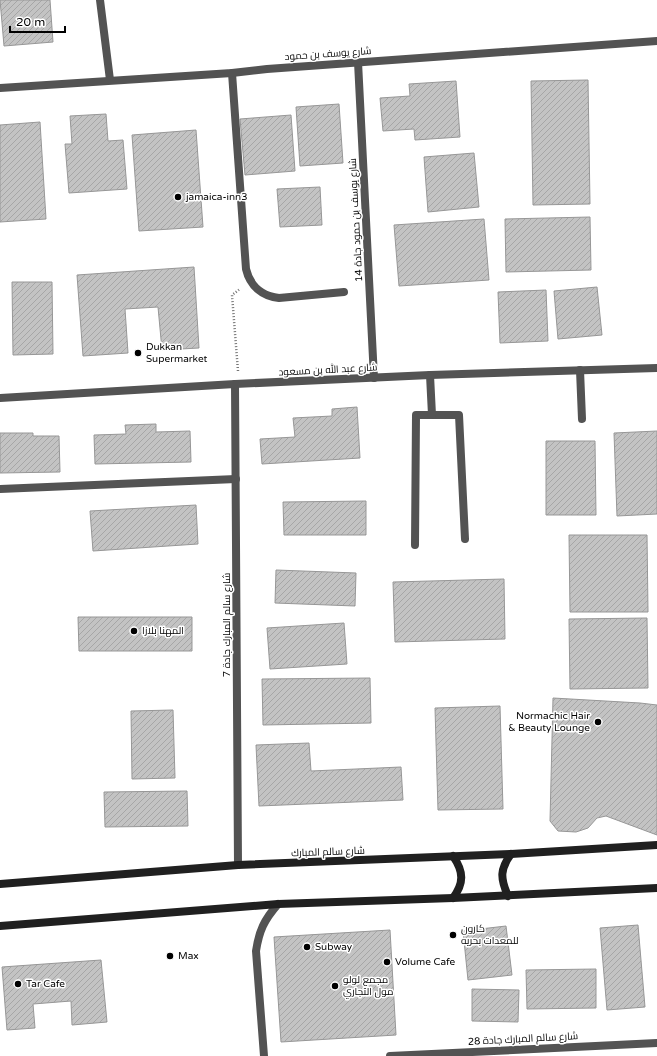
<svg xmlns="http://www.w3.org/2000/svg" width="657" height="1056" viewBox="0 0 657 1056" font-family="'Varela Round',Cairo,sans-serif">
  <style>
    .building { fill: url(#building-hatch); stroke: #979797 }
    .lines { fill: none; stroke-linecap: round; stroke-linejoin: round }
    .path { stroke: #757575; stroke-width: 2.5; stroke-dasharray: 1 2; stroke-linecap: butt }
    .service { stroke: #535353; stroke-width: 8 }
    .minor { stroke: #535353; stroke-width: 8 }
    .secondary { stroke: #202020; stroke-width: 8 }
    .poi-dot { fill: #000; stroke: #fff; stroke-width: 1.5 }
    .labels { text-anchor: middle; dominant-baseline: central; stroke-width: 3; stroke-linejoin: round; paint-order: stroke }
    .street-label { font-size: 10px; fill: #000; stroke: #fff }
    .poi-label { font-size: 10px; fill: #000; stroke: #fff; text-anchor: start }
  </style>
  <defs>
    <pattern id="building-hatch" width="6" height="6" patternUnits="userSpaceOnUse"><rect width="6" height="6" fill="#c3c3c3"/><path d="M-1 1l2-2M0 6l6-6M5 7l2-2" fill="none" stroke="#a6a6a6"/></pattern>
  </defs>
  <rect width="100%" height="100%" fill="#fff"/>
  <g class="building">
    <path d="M0,0h50l3,42 -49,4z"/>
    <path d="M588,80l2,124 -57,1 -2,-124z"/>
    <path d="M456,81l4,56 -45,3 -1,-11 -31,2 -3,-33 30,-2 -1,-12z"/>
    <path d="M339,104l4,59 -43,3 -4,-59z"/>
    <path d="M106,114l2,27 15,-1 4,49 -58,4 -4,-49h7l-2,-28z"/>
    <path d="M291,115l4,56 -50,4 -5,-56z"/>
    <path d="M40,122l6,97 -46,3v-97z"/>
    <path d="M196,130l7,97 -64,4 -7,-96z"/>
    <path d="M474,153l5,54 -51,5 -4,-55z"/>
    <path d="M320,187l2,38 -42,2 -3,-38z"/>
    <path d="M590,217l1,53 -85,2 -1,-53z"/>
    <path d="M484,219l5,61 -90,6 -5,-61z"/>
    <path d="M194,267l5,81 -37,2 -4,-43 -33,2 3,44 -45,3 -6,-81z"/>
    <path d="M12,282h40l1,72 -40,1z"/>
    <path d="M597,287l5,48 -44,4 -4,-48z"/>
    <path d="M546,290l2,51 -48,2 -2,-51z"/>
    <path d="M357,407l3,51 -98,6 -2,-25 35,-2 -2,-19 39,-2v-7z"/>
    <path d="M156,424v8l34,-1 1,31 -96,2 -1,-29 32,-1 -1,-9z"/>
    <path d="M657,431v83l-40,2 -3,-83z"/>
    <path d="M0,433h33v3h26l1,36 -60,1z"/>
    <path d="M546,441h49l1,74h-50z"/>
    <path d="M366,501v34h-82l-1,-33z"/>
    <path d="M196,505l2,39 -105,7 -3,-40z"/>
    <path d="M569,535h78l1,77h-78z"/>
    <path d="M276,570l80,3 -1,33 -80,-3z"/>
    <path d="M504,579l1,60 -110,3 -2,-60z"/>
    <path d="M78,617h114v34h-113z"/>
    <path d="M647,618l1,70 -78,1 -1,-70z"/>
    <path d="M344,623l3,41 -77,5 -3,-41z"/>
    <path d="M370,678l1,45 -108,2 -1,-46z"/>
    <path d="M553,698l87,5 17,2v130l-51,-19 -9,2 -9,10 -12,4 -18,-1 -8,-10z"/>
    <path d="M500,706l3,103 -65,1 -3,-102z"/>
    <path d="M173,710l2,68 -43,1 -1,-68z"/>
    <path d="M309,743l2,28 90,-4 2,33 -144,6 -3,-61z"/>
    <path d="M187,791l1,35 -83,1 -1,-35z"/>
    <path d="M638,925l7,82 -38,3 -7,-82z"/>
    <path d="M506,926l6,49 -44,5 -5,-49z"/>
    <path d="M390,930l6,105 -115,7 -7,-105z"/>
    <path d="M101,960l6,62 -35,3 -1,-24 -38,3 2,24 -28,2 -5,-63z"/>
    <path d="M596,969v39l-69,1 -1,-39z"/>
    <path d="M472,989l47,1 -1,32 -46,-1z"/>
  </g>
  <g class="lines">
    <path class="path" d="M238,371l-6,-76 8,-6"/>
    <g class="service">
      <path d="M232,73l14,196c4,17 16,27 33,29l65,-6"/>
      <path d="M580,370l2,49"/>
      <path d="M432,415h27l6,124"/>
      <path d="M0,489l236,-10"/>
      <path d="M415,545l1,-130h16l-2,-40"/>
    </g>
    <g class="minor">
      <path d="M100,0l10,80"/>
      <path d="M358,62l16,316"/>
      <path d="M0,88l232,-15 35,-4 390,-28"/>
      <path d="M235,384l3,481"/>
      <path d="M0,398l235,-14 195,-9 227,-7"/>
      <path d="M264,1056l-8,-105c3,-20 8,-31 22,-47"/>
      <path d="M390,1056l267,-13"/>
    </g>
    <g class="secondary">
      <path d="M453,856c11,16 11,27 0,42"/>
      <path d="M0,884l238,-19 273,-11 146,-9"/>
      <path d="M508,896c-8,-18 -8,-27 3,-42"/>
      <path d="M0,926l278,-22 175,-6 204,-10"/>
    </g>
  </g>
  <g class="poi-dot">
    <circle cx="178" cy="197" r="4"/>
    <circle cx="138" cy="353" r="4"/>
    <circle cx="134" cy="631" r="4"/>
    <circle cx="598" cy="722" r="4"/>
    <circle cx="453" cy="935" r="4"/>
    <circle cx="307" cy="947" r="4"/>
    <circle cx="170" cy="956" r="4"/>
    <circle cx="387" cy="962" r="4"/>
    <circle cx="18" cy="984" r="4"/>
    <circle cx="335" cy="986" r="4"/>
  </g>
  <g class="labels">
    <g class="street-label">
      <text transform="translate(328 54) rotate(-4)">شارع يوسف بن حمود</text>
      <text transform="translate(356 220) rotate(-93)">شارع يوسف بن حمود جادة 14</text>
      <text transform="translate(328 370) rotate(-3)">شارع عبد الله بن مسعود</text>
      <text transform="translate(227 625) rotate(-90)">شارع سالم المبارك جادة 7</text>
      <text transform="translate(328 852) rotate(-2)">شارع سالم المبارك</text>
      <text transform="translate(523 1039) rotate(-3)">شارع سالم المبارك جادة 28</text>
    </g>
    <g class="poi-label">
      <text x="186" y="197">jamaica-inn3</text>
      <text x="146" y="347">Dukkan<tspan x="146" dy="12">Supermarket</tspan></text>
      <text x="142" y="631">المهنا بلازا</text>
      <text x="590" y="716" text-anchor="end">Normachic Hair<tspan x="590" dy="12">&amp; Beauty Lounge</tspan></text>
      <text x="461" y="929">کارون<tspan x="461" dy="12">للمعدات بحریه</tspan></text>
      <text x="315" y="947">Subway</text>
      <text x="178" y="956">Max</text>
      <text x="395" y="962">Volume Cafe</text>
      <text x="343" y="980">مجمع لولو<tspan x="343" dy="12">مول التجاري</tspan></text>
      <text x="26" y="984">Tar Cafe</text>
    </g>
  </g>
  <path d="M10 26v6h55v-6" fill="none" stroke="#000000" stroke-width="2"/>
  <text x="16" y="26" font-size="12" fill="#000000" stroke="#ffffff" stroke-width="3" paint-order="stroke">20 m</text>
</svg>
